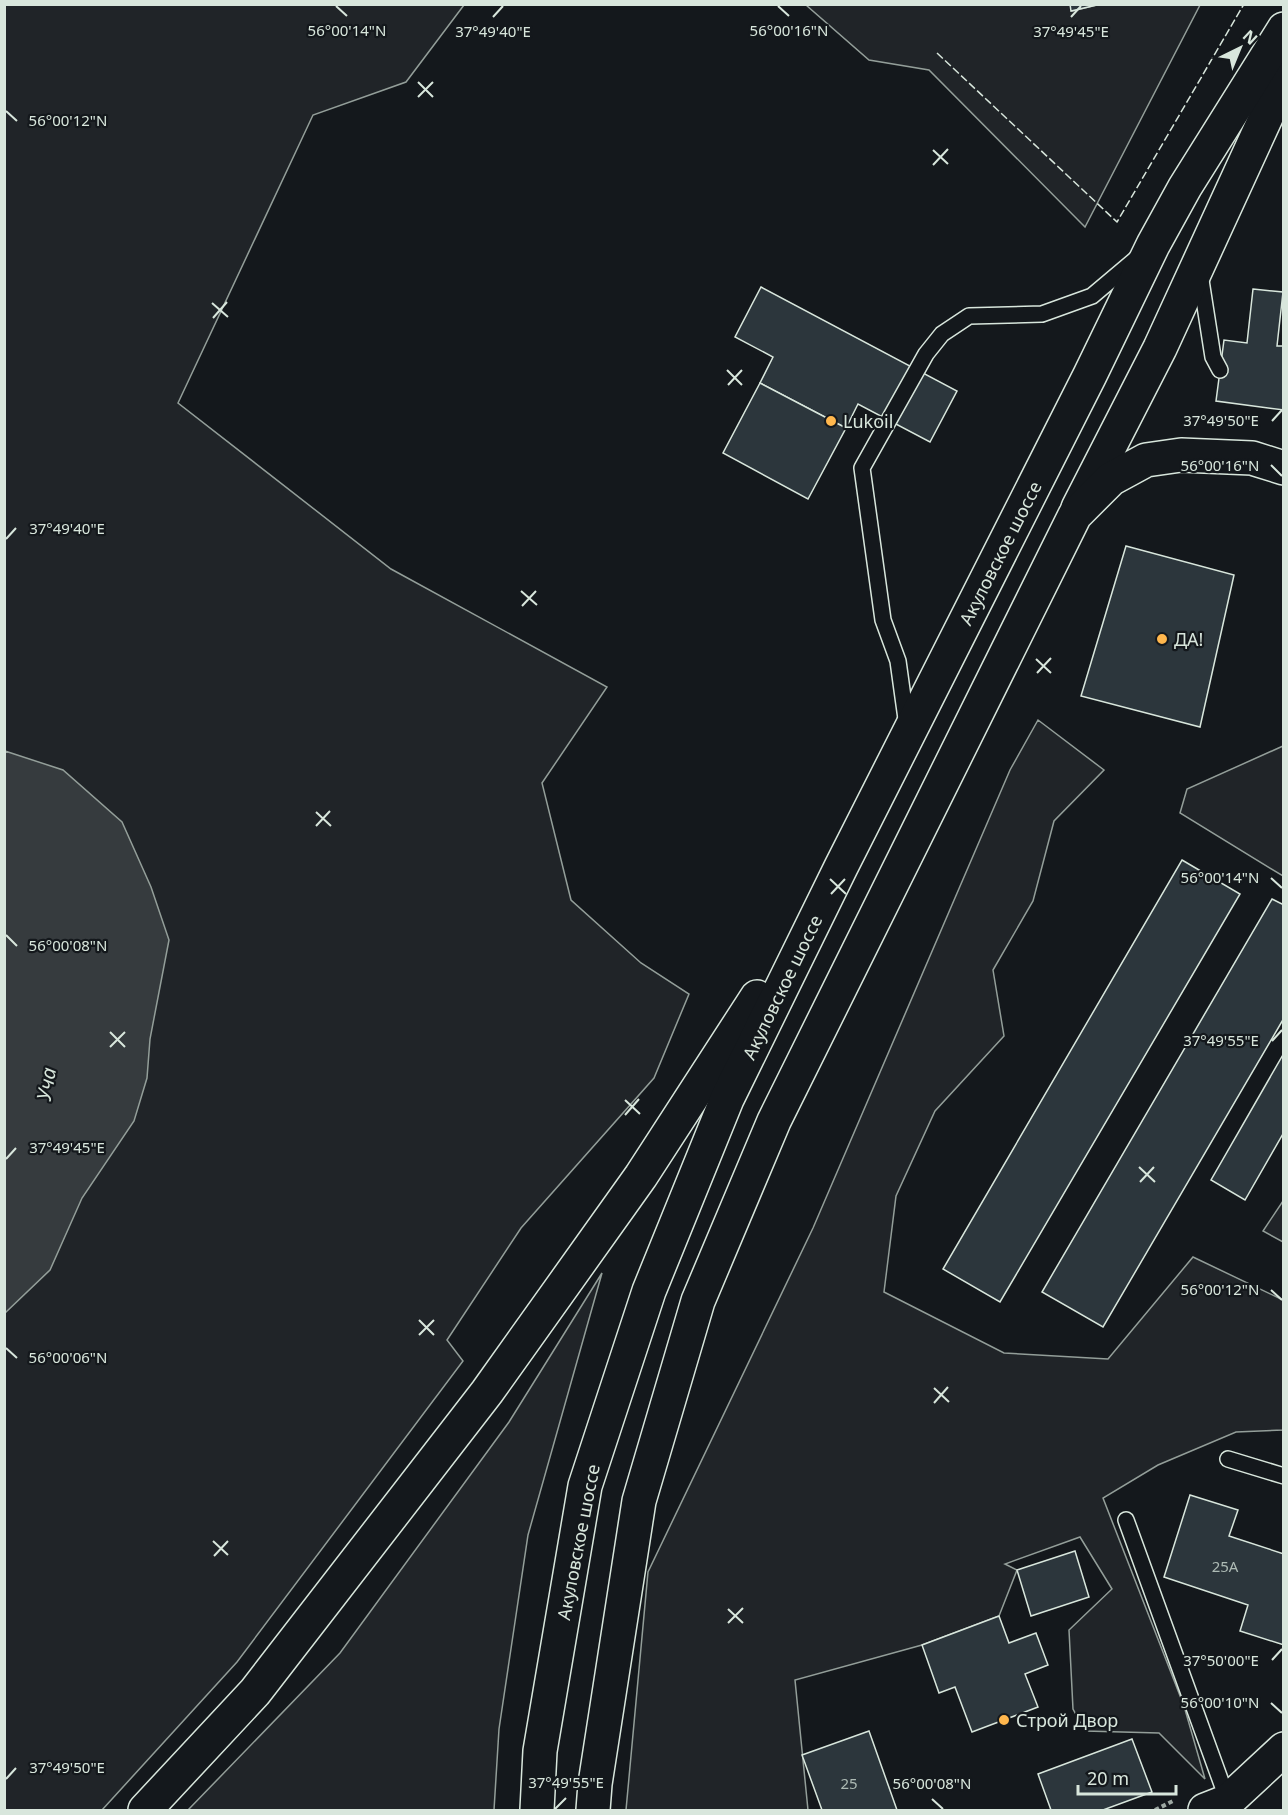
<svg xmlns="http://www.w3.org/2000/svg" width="1288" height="1815" viewBox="0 0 1288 1815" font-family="'Noto Sans',sans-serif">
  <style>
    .green { fill: #202428; stroke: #939e99; stroke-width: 1.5 }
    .water { fill: #363b3e; stroke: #939e99; stroke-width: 1.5 }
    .building { fill: #2c363c; stroke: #d8e6dc; stroke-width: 1.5 }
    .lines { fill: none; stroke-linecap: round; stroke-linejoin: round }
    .service-casing { stroke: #d8e6dc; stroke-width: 18 }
    .tertiary-casing { stroke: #d8e6dc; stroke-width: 36 }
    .secondary-casing { stroke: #d8e6dc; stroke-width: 36 }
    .path { stroke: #9da8a2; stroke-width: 4; stroke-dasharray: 4.5 3; stroke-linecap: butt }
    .service { stroke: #14181c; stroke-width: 15 }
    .tertiary { stroke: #14181c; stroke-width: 33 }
    .secondary { stroke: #14181c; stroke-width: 33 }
    .fence { stroke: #d8e6dc; stroke-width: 1.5; stroke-dasharray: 8 3; stroke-linecap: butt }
    .ticks { fill: none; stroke: #d8e6dc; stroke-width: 2 }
    .poi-dot { fill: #ffb74d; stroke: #14181c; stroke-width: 2 }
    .labels { text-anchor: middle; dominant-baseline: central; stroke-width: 4.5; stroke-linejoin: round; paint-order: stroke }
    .number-label { font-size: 15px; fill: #adbab4 }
    .poi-label { font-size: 18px; fill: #d8e6dc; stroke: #14181c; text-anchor: start }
    .street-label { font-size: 18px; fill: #d8e6dc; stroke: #14181c }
    .water-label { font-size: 20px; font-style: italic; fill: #d8e6dc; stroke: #14181c }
    .ticks-label { font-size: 15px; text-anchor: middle; fill: #d8e6dc; stroke: #14181c; stroke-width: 4.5; stroke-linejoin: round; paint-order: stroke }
  </style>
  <rect width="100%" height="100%" fill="#14181c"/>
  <g class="green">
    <path d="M1070,4l2,7 29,-7 99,1 -115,222 -156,-157 -60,-10 -63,-55z"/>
    <path d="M5,5h459l-58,77 -93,33 -135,288 213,166 216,118 -65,96 29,117 70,63 48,31 -35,84 -133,150 -74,112 16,21 -226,301 -135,148h-97z"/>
    <path d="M1038,720l66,50 -50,51 -21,80 -40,69 11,66 -69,75 -39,85 -12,96 120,61 104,6 85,-102 90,43v130l-47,2 -78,33 -55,33 81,208 21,73 -46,-46 -74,-2 -12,-22 -4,-79 43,-41 -32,-52 -75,27 12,6 -18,46 -77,29 -127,35 13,130h-182l22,-238 165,-344 197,-458z"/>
    <path d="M1283,746v130l-103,-63 7,-24z"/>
    <path d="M1283,1201v41l-20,-11z"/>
    <path d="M602,1273l-74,262 -29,194 -5,81h-306l152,-157 169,-231z"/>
  </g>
  <path class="water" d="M5,751l58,19 59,52 29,65 18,53 -19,99 -3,39 -13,43 -52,77 -32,72 -45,43z"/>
  <g class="building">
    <path d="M1070,4h31l-30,7z"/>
    <path d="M761,287l196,104 -27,51 -72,-38 -12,24 -86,-45 13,-26 -38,-20z"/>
    <path d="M1253,289l30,3 -6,54h7v64l-68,-9 8,-61 23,3z"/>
    <path d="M760,383l86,45 -38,71 -85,-46z"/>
    <path d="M1126,546l108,29 -34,152 -119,-31z"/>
    <path d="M1182,860l58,34 -240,408 -57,-33z"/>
    <path d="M1272,899l12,6v113l-181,309 -61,-35z"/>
    <path d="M1284,1053v79l-39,68 -34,-20z"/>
    <path d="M1190,1495l48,15 -9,26 55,18v91l-44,-14 8,-26 -84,-28z"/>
    <path d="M1075,1551l14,46 -58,19 -14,-46z"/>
    <path d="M999,1616l10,27 27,-10 12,32 -23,9 13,33 -66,25 -17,-45 -16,6 -17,-48z"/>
    <path d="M869,1731l28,79h-75l-20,-55z"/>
    <path d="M1132,1739l20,53 -49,18h-52l-13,-36z"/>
  </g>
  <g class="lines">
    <g class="service-casing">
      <g id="service">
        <path d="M1200,274l13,83 7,13"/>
        <path d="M907,726l-9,-65 -15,-41 -21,-152 64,-114 16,-20 27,-18 73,-2 50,-18 45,-38"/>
        <path d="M1228,1459l56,17"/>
        <path d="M1126,1520l102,281"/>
      </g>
    </g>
    <g class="tertiary-casing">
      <g id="tertiary">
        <path d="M1078,508l82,-160 124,-270"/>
        <path d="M145,1810l110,-118 232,-300 154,-216 116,-179"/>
        <path d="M537,1810l3,-59 45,-265 64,-195 78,-192 114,-232 249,-492 63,-130 32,-58 99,-158"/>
      </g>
    </g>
    <g class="secondary-casing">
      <g id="secondary">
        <path d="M593,1810l2,-26 44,-283 59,-200 76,-180 301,-606 36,-36 35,-19 35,-5 71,3 32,10"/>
        <path d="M1205,1810l23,-9 56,-52"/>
      </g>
    </g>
    <path class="path" d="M1155,1810l18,-9"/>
    <use href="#service" class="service"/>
    <use href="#tertiary" class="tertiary"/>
    <use href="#secondary" class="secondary"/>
    <path class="fence" d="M937,53l180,169 127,-218"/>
  </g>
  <path class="ticks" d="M336,6l11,10M778,6l11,10M493,17l10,-11M1071,17l10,-11M418,82l15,15M418,97l15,-15M6,111l11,10M933,150l15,14M933,165l15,-16M212,303l16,14M213,318l14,-16M727,370l15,15M728,385l14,-15M1272,421l10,-11M1271,465l11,11M6,539l10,-11M521,591l16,14M522,606l14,-15M1036,659l15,14M1037,673l14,-15M316,812l15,14M316,826l14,-15M1271,878l11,10M830,879l16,15M831,894l14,-15M6,935l11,11M110,1032l15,15M1272,1041l10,-11M110,1047l15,-15M625,1100l15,14M625,1115l14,-16M6,1159l10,-11M1139,1167l16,15M1140,1182l14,-15M1271,1290l11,10M419,1320l15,15M419,1335l15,-15M6,1348l11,10M934,1388l15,14M934,1403l14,-16M213,1541l15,14M214,1556l14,-15M728,1609l15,14M728,1623l15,-15M1272,1660l10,-11M1271,1703l11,10M6,1779l10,-11M932,1799l11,10M555,1809l11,-11"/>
  <g class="poi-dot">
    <circle cx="831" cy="421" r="6"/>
    <circle cx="1162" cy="639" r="6"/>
    <circle cx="1004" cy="1720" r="6"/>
  </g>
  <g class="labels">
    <g class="number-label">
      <text x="1225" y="1566">25А</text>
      <text x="849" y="1783">25</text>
    </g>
    <g class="poi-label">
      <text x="843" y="421">Lukoil</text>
      <text x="1174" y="639">ДА!</text>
      <text x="1016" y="1720">Строй Двор</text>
    </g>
    <g class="street-label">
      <text transform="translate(1000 553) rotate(-63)">Акуловское шоссе</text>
      <text transform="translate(782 987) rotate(-64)">Акуловское шоссе</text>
      <text transform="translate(578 1542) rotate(-79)">Акуловское шоссе</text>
    </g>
    <g class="water-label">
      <text transform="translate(46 1084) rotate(-80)">Уча</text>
    </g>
  </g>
  <g class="ticks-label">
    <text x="347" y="36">56°00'14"N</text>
    <text x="789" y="36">56°00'16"N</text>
    <text x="493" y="37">37°49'40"E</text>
    <text x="1071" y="37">37°49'45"E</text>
    <text x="68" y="126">56°00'12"N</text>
    <text x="1221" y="426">37°49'50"E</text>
    <text x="1220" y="471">56°00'16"N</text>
    <text x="67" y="534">37°49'40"E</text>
    <text x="1220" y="883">56°00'14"N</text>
    <text x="68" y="951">56°00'08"N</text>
    <text x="1221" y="1046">37°49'55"E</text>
    <text x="67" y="1153">37°49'45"E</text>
    <text x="1220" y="1295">56°00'12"N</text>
    <text x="68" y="1363">56°00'06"N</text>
    <text x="1221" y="1666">37°50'00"E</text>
    <text x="1220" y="1708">56°00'10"N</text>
    <text x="67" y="1773">37°49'50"E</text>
    <text x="566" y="1788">37°49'55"E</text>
    <text x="932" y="1789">56°00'08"N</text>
  </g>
  <rect width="1288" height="1815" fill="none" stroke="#d8e6dc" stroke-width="12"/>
  <g transform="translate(1240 48) rotate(43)" stroke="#14181c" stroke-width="4.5" paint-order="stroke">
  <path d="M0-4.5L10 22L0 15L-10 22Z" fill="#d8e6dc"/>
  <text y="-9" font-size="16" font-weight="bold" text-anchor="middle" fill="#d8e6dc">N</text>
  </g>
  <path d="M1078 1785v9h98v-9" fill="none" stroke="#d8e6dc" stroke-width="3"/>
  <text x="1087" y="1785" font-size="18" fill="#d8e6dc" stroke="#14181c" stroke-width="4.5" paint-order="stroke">20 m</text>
</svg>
